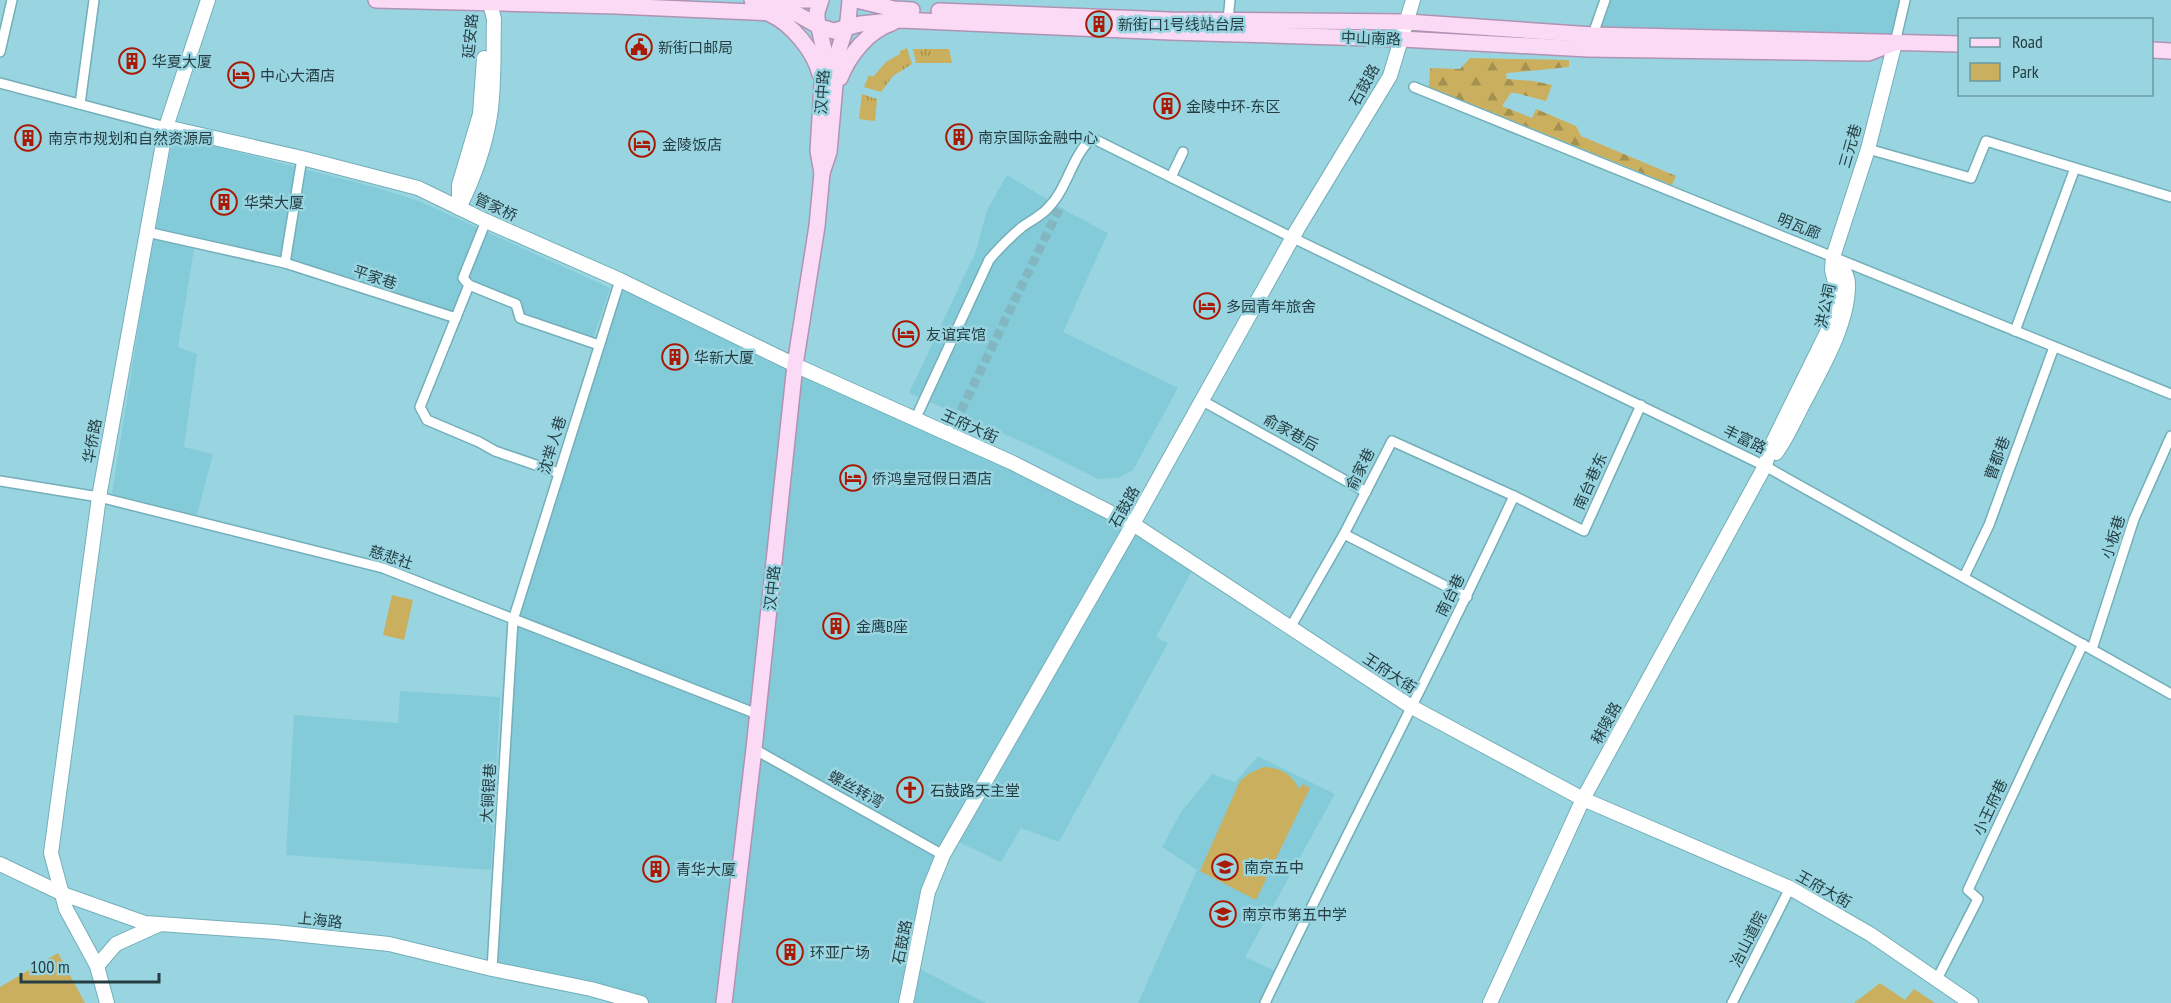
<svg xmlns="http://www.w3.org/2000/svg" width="2171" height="1003" viewBox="0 0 2171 1003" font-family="'PT Sans Narrow','Noto Sans SC',sans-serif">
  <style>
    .built { fill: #84cbd9 }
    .grass { fill: url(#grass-tufts) }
    .forest { fill: url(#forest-firs) }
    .park { fill: #caaf5e }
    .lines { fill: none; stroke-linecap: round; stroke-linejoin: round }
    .street-tunnel { stroke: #82b7c1; stroke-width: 9; stroke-dasharray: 9 4.5; stroke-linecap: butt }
    .street-casing { stroke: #73aeb9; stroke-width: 12 }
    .secondary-casing { stroke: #73aeb9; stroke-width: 16 }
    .primary-casing { stroke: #ae93b3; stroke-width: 18 }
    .street { stroke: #fff; stroke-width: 9 }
    .secondary { stroke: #fff; stroke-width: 14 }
    .primary { stroke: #fbdaf6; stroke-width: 15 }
    .labels { text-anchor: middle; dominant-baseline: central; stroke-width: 5; stroke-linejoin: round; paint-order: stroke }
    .poi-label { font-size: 15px; fill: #263e43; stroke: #99d5e1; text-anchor: start }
    .street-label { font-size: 15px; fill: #263e43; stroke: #99d5e1 }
  </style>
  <defs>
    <pattern id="grass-tufts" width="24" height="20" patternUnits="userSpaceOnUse" patternTransform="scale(1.5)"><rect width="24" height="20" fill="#caaf5e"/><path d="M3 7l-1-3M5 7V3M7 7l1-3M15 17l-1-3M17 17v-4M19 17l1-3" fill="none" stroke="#a4904f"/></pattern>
    <pattern id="forest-firs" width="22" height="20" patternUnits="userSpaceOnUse" patternTransform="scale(1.5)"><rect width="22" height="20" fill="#caaf5e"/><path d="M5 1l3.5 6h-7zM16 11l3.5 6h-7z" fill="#a4904f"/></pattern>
  </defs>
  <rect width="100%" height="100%" fill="#99d5e1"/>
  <g class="built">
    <path d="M1605,0h300l-10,43 -307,6z"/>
    <path d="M186,139l185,47 48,15 191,87 -18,54 -72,-24 -4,-14 -46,-19 -14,33 -171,-55 -90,-20 -17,104 19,7 -13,93 29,7 -16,61 -85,-21 33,-208 26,-138z"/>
    <path d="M1007,175l63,38 38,20 -45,99 115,56 -45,82 -15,8 -20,1 -73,-36 -116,-50 67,-142 11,-41z"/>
    <path d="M620,280l393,183 182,102 -39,72 12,6 -109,199 -38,-14 -20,34 -49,-23 -9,16 -29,111 72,37h-358l-136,-34 21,-349z"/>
    <path d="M400,691l100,6 -9,173 -205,-15 8,-140 104,8z"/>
    <path d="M1258,756l77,38 -90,163 34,16 -14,30h-127l59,-133 -35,-23 19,-35 31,-38 23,8z"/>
  </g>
  <g class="grass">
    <path d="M907,48l5,16 -19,12 -12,16 -17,-5 5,-12 4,2 13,-15 14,-8v-3z"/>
    <path d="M913,49h36l3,14h-36z"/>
    <path d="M862,94l15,5 -2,22 -16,-2z"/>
  </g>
  <path class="forest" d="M1470,58l99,2v7l-61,6 -2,1 1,5 26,2 19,4 -6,16 -30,-8h-5l-9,13 30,12 4,-9 40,17 5,10 95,40 -4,9 -243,-98 1,-19 30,1z"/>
  <g class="park">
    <path d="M392,595l21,5 -9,40 -21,-5z"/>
    <path d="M1263,767c17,0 29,7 36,22l4,-5 7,4 -54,112 -56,-29 40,-90 8,-7z"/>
    <path d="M58,953l27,50h-85v-16z"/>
    <path d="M1880,983l25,17 9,-11 21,14h-81z"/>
  </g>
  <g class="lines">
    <path class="street-tunnel" d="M955,423l104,-214"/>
    <g class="street-casing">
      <g id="street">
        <path d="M1228,20l2,-20"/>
        <path d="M1592,37l13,-37"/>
        <path d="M1895,43l10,-43"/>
        <path d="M0,52l12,-52"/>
        <path d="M0,83l166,44"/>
        <path d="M1414,87l757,307"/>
        <path d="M80,104l14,-104"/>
        <path d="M1868,149l103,29 15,-37 185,56"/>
        <path d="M1171,177l12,-25"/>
        <path d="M486,221l-23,57 6,7 -49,122 7,13 52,22 16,9 64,22"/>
        <path d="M147,232l138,31 17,-105"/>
        <path d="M285,263l171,55"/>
        <path d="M469,285l47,19 4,14 79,27"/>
        <path d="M2015,331l60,-163"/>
        <path d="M1201,400l165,92"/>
        <path d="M919,411l70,-151c10,-12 21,-23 33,-33 8,-6 19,-11 26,-19 20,-20 23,-51 44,-70l195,97 478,231 406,228"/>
        <path d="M949,435l6,-12"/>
        <path d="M0,481l99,16 284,71 374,146"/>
        <path d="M1344,534l123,63"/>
        <path d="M1964,577l25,-52 65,-178"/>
        <path d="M1290,628l54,-94 48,-93 122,55 70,35 57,-126"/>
        <path d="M2092,649l42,-130 37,-83"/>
        <path d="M754,749l189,106"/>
        <path d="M492,969l21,-349 107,-340"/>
        <path d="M1937,979l41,-80 -10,-9 115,-246"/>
        <path d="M1265,1003c81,-170 170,-337 249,-507"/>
        <path d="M1732,1003l58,-115"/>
      </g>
    </g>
    <g class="secondary-casing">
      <g id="secondary">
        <path d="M166,127l136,31 116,30 68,33 134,59 175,85 218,98 120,61 277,182 173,93 207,89 80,46 101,69"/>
        <path d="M459,206v-21l21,-71 4,-56"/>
        <path d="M459,208c14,-28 26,-61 31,-92 5,-32 3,-66 4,-97l-4,-16"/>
        <path d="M1776,453c9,-12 16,-27 23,-41 18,-36 50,-86 49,-128 0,-11 -8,-20 -15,-27"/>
        <path d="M0,864l63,30 82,29 130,9 114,12 103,25 99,20 50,14"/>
        <path d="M97,966l19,-22 42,-19"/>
        <path d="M107,1003l-10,-37 -31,-57 -15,-56 48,-356 67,-370 42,-127"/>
        <path d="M906,1003l22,-111 15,-37 190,-331 165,-296 92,-152 23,-76"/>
        <path d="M1490,1003l93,-204 182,-333 5,-18 58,-118 7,-21 2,-19 -5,-20 1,-13 35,-108 27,-106"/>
      </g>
    </g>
    <g class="primary-casing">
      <g id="primary">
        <path d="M376,0l240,6 181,8 23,13 14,4 26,-7 41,-4 269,12 232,7 186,10 280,4 27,-10"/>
        <path d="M752,0h58"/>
        <path d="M821,0l-4,12v7l7,31 -6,101 4,22"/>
        <path d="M856,0l38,9 18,1"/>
        <path d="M939,11l231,9 237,2 186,13 367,9"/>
        <path d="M770,14c22,10 44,37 50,60"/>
        <path d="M2152,50l19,1"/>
        <path d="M840,78c9,-23 28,-47 52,-55"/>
        <path d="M724,1003l30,-254 41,-384 22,-139 5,-53 7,-21 9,-100 10,-31 2,-21"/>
      </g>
    </g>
    <use href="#street" class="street"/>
    <use href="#secondary" class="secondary"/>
    <use href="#primary" class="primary"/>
  </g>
  <defs>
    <g id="building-ring" transform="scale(1.35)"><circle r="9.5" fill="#99d5e1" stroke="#a91904" stroke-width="1.5"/><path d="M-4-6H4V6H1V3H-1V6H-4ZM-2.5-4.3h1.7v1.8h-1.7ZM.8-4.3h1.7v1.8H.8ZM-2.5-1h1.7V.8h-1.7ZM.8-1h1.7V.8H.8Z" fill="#a91904"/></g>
    <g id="civic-ring" transform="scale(1.35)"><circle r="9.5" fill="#99d5e1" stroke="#a91904" stroke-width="1.5"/><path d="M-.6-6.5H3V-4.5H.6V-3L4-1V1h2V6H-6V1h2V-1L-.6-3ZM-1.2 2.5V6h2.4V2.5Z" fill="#a91904"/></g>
    <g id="hotel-ring" transform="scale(1.35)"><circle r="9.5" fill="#99d5e1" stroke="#a91904" stroke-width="1.5"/><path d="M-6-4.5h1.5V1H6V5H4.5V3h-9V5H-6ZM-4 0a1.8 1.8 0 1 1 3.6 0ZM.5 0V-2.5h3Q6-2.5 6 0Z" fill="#a91904"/></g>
    <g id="church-ring" transform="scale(1.35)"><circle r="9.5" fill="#99d5e1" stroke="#a91904" stroke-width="1.5"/><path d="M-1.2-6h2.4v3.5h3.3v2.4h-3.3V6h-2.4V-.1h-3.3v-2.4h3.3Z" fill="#a91904"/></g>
    <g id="school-ring" transform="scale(1.35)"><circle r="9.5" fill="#99d5e1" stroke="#a91904" stroke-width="1.5"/><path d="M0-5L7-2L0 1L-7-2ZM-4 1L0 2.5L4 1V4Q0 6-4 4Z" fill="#a91904"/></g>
  </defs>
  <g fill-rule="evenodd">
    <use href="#building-ring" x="1099" y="24"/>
    <use href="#civic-ring" x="639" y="47"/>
    <use href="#building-ring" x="132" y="61"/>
    <use href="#hotel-ring" x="241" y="75"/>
    <use href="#building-ring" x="1167" y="106"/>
    <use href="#building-ring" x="959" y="137"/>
    <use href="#building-ring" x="28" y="138"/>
    <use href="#hotel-ring" x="642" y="144"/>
    <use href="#building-ring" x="224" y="202"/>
    <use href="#hotel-ring" x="1207" y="306"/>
    <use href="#hotel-ring" x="906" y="334"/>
    <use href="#building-ring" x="675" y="357"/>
    <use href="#hotel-ring" x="853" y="478"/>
    <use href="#building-ring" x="836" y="626"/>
    <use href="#church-ring" x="910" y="790"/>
    <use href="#school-ring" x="1225" y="867"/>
    <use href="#building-ring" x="656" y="869"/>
    <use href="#school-ring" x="1223" y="914"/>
    <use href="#building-ring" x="790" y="952"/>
  </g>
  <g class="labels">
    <g class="poi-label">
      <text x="1118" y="24">新街口1号线站台层</text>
      <text x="658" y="47">新街口邮局</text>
      <text x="152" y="61">华夏大厦</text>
      <text x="260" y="75">中心大酒店</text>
      <text x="1186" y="106">金陵中环-东区</text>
      <text x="978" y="137">南京国际金融中心</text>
      <text x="48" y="138">南京市规划和自然资源局</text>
      <text x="662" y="144">金陵饭店</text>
      <text x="244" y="202">华荣大厦</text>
      <text x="1226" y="306">多园青年旅舍</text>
      <text x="926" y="334">友谊宾馆</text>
      <text x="694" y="357">华新大厦</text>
      <text x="872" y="478">侨鸿皇冠假日酒店</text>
      <text x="856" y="626">金鹰B座</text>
      <text x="930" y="790">石鼓路天主堂</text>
      <text x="1244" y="867">南京五中</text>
      <text x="676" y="869">青华大厦</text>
      <text x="1242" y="914">南京市第五中学</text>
      <text x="810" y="952">环亚广场</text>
    </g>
    <g class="street-label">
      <text transform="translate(470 36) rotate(-85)">延安路</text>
      <text transform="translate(1371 38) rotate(2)">中山南路</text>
      <text transform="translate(1364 85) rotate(-61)">石鼓路</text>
      <text transform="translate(822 92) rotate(-86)">汉中路</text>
      <text transform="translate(1850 146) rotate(-74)">三元巷</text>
      <text transform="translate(496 207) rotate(25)">管家桥</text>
      <text transform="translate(1799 226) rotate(22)">明瓦廊</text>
      <text transform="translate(375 277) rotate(18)">平家巷</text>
      <text transform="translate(1825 306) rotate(-78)">洪公祠</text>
      <text transform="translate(970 426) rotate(24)">王府大街</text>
      <text transform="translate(1291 432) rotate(29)">俞家巷后</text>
      <text transform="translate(1745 439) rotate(26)">丰富路</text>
      <text transform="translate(92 441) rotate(-80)">华侨路</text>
      <text transform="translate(552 445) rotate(-73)">沈举人巷</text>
      <text transform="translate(1997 458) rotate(-70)">曹都巷</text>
      <text transform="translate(1360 469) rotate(-63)">俞家巷</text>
      <text transform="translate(1590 481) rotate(-66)">南台巷东</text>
      <text transform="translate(1124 507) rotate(-61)">石鼓路</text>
      <text transform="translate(2113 537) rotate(-72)">小板巷</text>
      <text transform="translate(391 557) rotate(18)">慈悲社</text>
      <text transform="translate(772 588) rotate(-84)">汉中路</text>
      <text transform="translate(1450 595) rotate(-64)">南台巷</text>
      <text transform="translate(1390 673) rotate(33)">王府大街</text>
      <text transform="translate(1606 723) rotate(-61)">秣陵路</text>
      <text transform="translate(856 789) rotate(29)">螺丝转湾</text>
      <text transform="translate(488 793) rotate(-86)">大锏银巷</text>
      <text transform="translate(1990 807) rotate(-65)">小王府巷</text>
      <text transform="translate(1824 889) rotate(29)">王府大街</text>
      <text transform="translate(320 920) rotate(6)">上海路</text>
      <text transform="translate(1748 939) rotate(-63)">冶山道院</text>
      <text transform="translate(902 942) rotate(-79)">石鼓路</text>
    </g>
  </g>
  <rect x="1958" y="18" width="195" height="78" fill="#99d5e1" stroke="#6b99a2" stroke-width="1.5"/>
  <rect x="1970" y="38" width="30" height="9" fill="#fbdaf6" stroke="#6b99a2" stroke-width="1.5"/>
  <text x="2012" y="48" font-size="18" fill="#263e43">Road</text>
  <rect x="1970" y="63" width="30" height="18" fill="#caaf5e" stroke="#6b99a2" stroke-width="1.5"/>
  <text x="2012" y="78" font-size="18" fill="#263e43">Park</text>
  <path d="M21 973v9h138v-9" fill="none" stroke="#263e43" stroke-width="3"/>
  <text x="30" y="973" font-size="18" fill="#263e43" stroke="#99d5e1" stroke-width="4.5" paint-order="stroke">100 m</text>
</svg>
